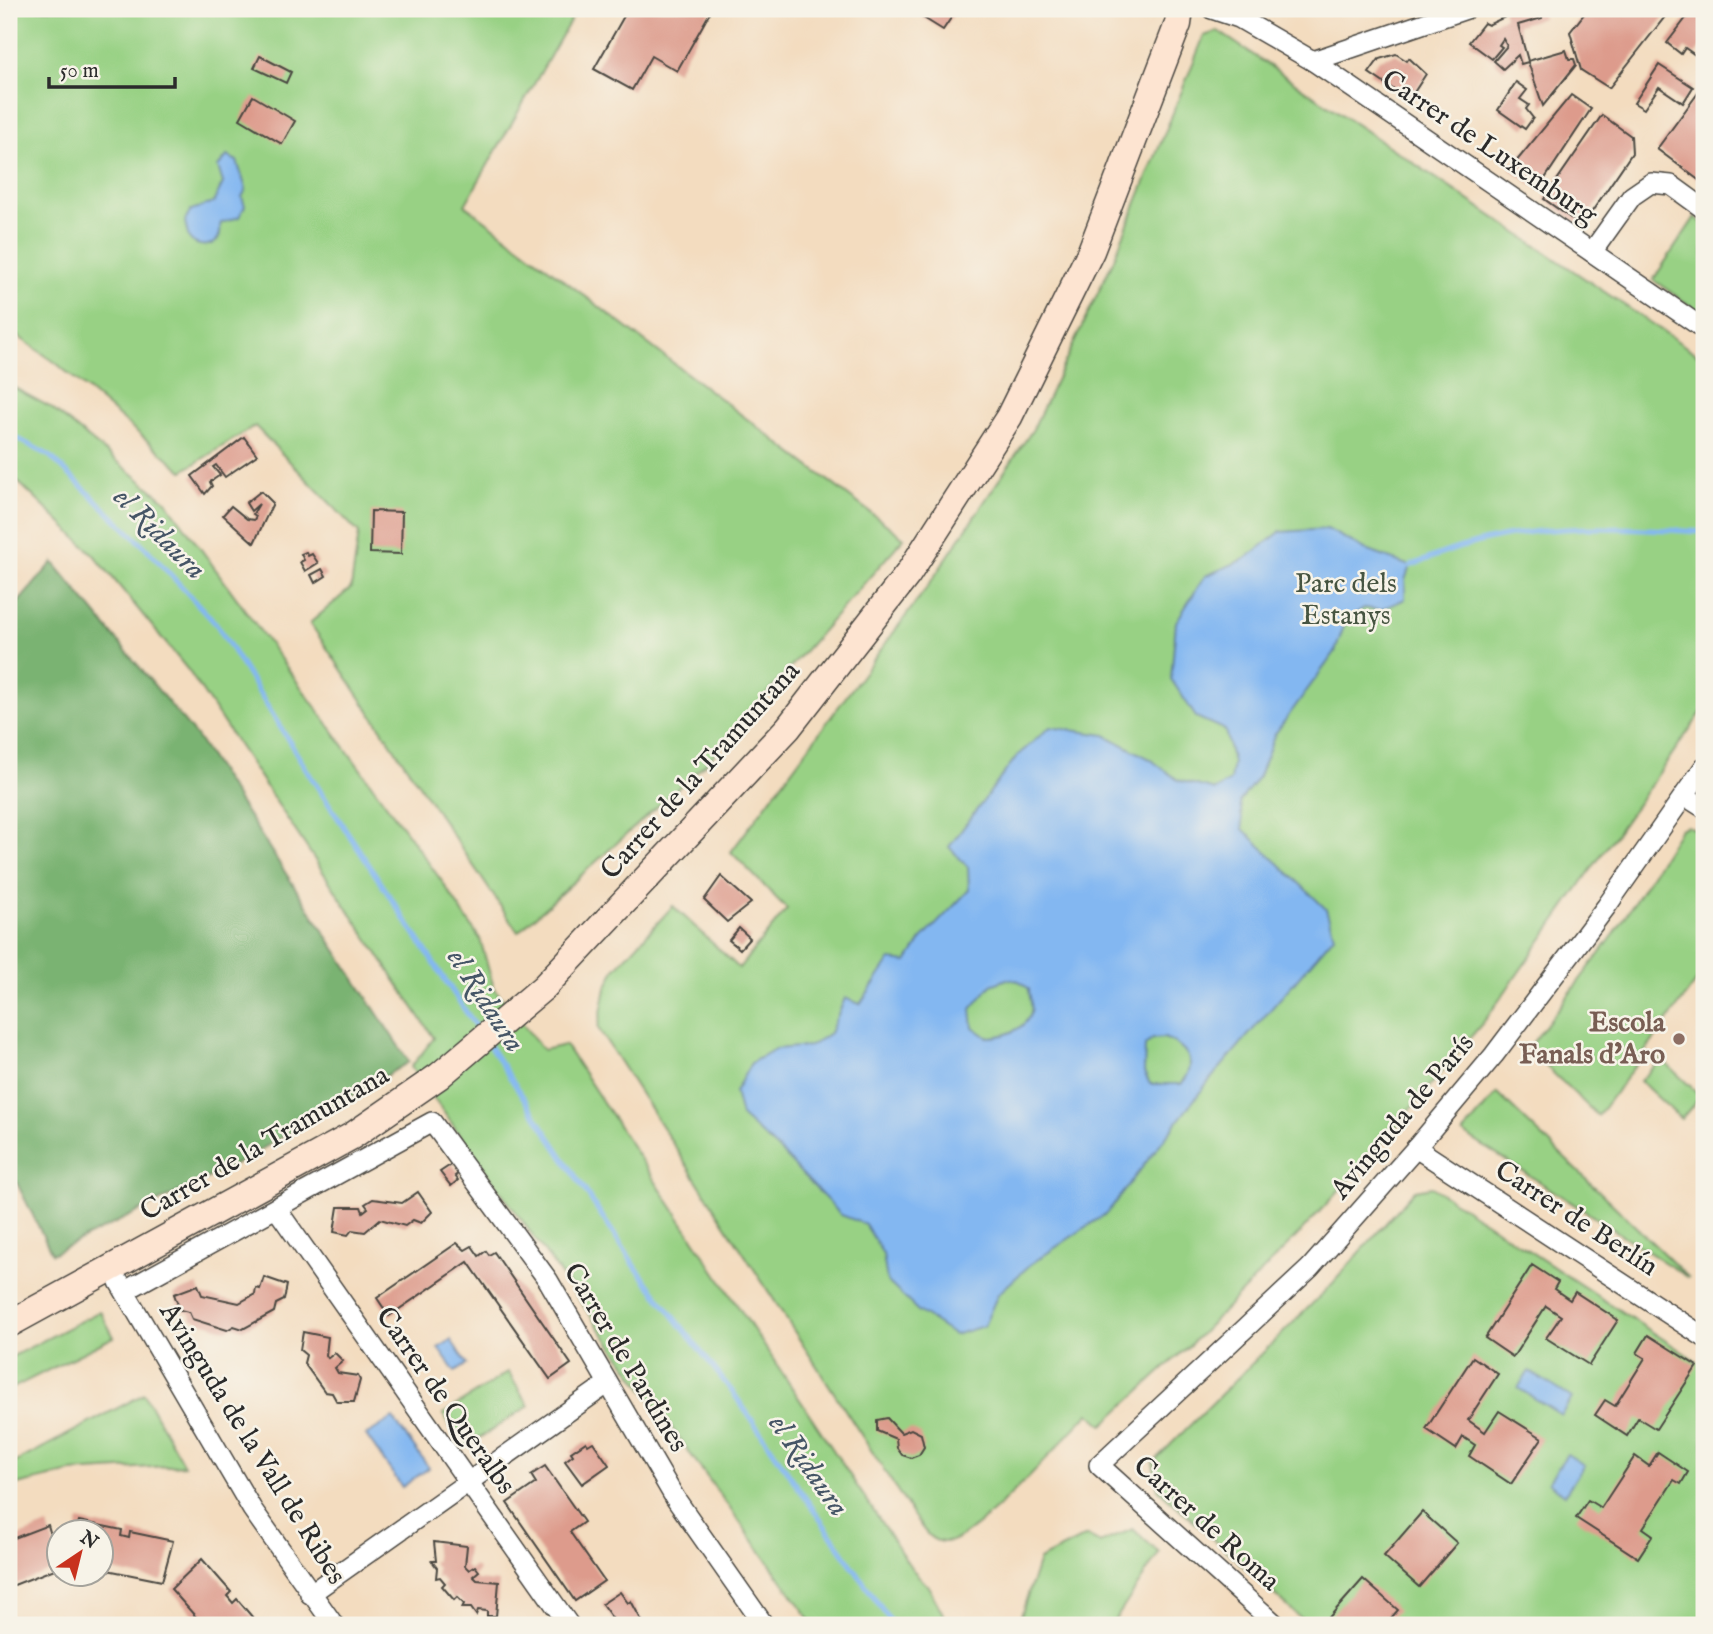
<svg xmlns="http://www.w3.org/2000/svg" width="1713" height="1634" viewBox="0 0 1713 1634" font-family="'IM FELL English',serif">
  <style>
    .green { fill: #98d184; stroke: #627e58; stroke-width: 2 }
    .forest { fill: #7ab372; stroke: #526f4e; stroke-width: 2 }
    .water { fill: #83b7f1; stroke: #57718e; stroke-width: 2; fill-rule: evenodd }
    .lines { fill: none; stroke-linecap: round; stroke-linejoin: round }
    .stream { stroke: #83b7f1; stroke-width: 5 }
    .building { fill: #dd9b8c }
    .street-casing { stroke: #494641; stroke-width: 22 }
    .secondary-casing { stroke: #494641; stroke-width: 29 }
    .street { stroke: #fff; stroke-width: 19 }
    .secondary { stroke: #fde4d1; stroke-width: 26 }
    .education-dot { fill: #8d6e63; stroke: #f7f3e8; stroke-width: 2.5 }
    .labels { text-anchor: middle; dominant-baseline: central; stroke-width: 5; stroke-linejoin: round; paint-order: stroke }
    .street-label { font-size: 28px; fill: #2b2b2b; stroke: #f7f3e8 }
    .park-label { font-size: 28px; fill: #465441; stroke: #f7f3e8 }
    .education-label { font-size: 28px; font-weight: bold; fill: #785e54; stroke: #f7f3e8; text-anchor: end }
    .water-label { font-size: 30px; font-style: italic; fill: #455566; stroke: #f7f3e8 }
  </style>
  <rect width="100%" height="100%" fill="#f7f3e8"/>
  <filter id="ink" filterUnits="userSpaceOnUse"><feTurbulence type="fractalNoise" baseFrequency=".0143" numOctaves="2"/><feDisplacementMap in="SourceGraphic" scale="14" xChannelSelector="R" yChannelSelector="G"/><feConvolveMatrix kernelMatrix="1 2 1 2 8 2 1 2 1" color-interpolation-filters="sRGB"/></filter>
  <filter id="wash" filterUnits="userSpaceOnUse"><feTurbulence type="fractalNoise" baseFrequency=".00686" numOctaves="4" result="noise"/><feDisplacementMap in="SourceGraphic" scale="28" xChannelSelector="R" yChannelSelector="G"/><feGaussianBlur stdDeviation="1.57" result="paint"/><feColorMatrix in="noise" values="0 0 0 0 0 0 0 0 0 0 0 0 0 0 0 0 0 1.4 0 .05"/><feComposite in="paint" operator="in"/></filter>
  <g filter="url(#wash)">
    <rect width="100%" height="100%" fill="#f3dcbf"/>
    <g class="green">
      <path d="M9,9h568l-112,196 439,333 -196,223 -190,171 -208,-309 41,-35 8,-55 -104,-107 -72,45 -127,-108 -47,-33z"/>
      <path d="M1218,31l486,328v350l-218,310 -109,130 -79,86 -104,106 -91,84 -14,-12c-23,24 -115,128 -142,129 -17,1 -23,-12 -32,-24l-317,-490 8,-40 9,-19 58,-63 66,62 48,-59 -56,-57 197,-266 105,-157 80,-168 91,-225z"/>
      <path d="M1695,217l9,7v91l-51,-35z"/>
      <path d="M9,385l41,22 116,94 275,379 39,59 14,49 49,62 22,-5 347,524 16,17 21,39h-135l-403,-558 23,-29 -246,-368 -94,-115 -85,-82z"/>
      <path d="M1687,826l17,7v138l-106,145 -70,-67 87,-116 65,-104z"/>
      <path d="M1661,1059l40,37 -20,23 -41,-38z"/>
      <path d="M1497,1093l192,185 -226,-145z"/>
      <path d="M1432,1187l272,179v259h-396l-150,-136 -5,-27 180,-179 82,-93z"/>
      <path d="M100,1311l14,26 -105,53v-32z"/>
      <path d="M508,1372l21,34 -65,42 -21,-34z"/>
      <path d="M144,1394l40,71 -113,7 -62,15v-28l3,5z"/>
      <path d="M1133,1529l26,24 -47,72h-94l21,-65 48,-24 13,7z"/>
    </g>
    <path class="forest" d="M53,562l143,174 213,326 -173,102 -184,90 -43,-87v-554z"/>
    <g class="water">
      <path d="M227,156l10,5 9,28 -4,8 3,9 -6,11 -18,6c-2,3 0,6 -1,10 -2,15 -24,16 -31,5 -2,-5 -3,-12 -4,-17l6,-11 22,-7 10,-20 -5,-16z"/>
      <path d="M1327,529l42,22 41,15 -5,14v19l-25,11 -16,-2 -18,12 -11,32 -60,82 -16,42 -19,25 3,28 83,80 8,27 -126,146 -101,131 -76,51 -33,30 -14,32 -30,9 -36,-24 -31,-30 -4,-27 -18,-30 -24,-9 -58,-61 -42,-38 -6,-24 16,-29 24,-14 35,-3 20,-13 15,-35 15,6 30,-44 17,2 14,-22 48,-50 -1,-23 -19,-20 68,-91 33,-29 55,8 45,24 28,21 37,10 15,-9 3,-18 -8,-33 -29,-13 -25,-38 5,-57 29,-46 40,-17 35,-27zM1007,979l12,2 10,8c0,7 4,17 2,23 -5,18 -28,25 -44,25l-14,-10 -2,-18 20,-24zM1164,1038c22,8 36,25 17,46h-31l-6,-12 1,-26 7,-7z"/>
      <path d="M451,1340l16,24 -12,8 -17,-24z"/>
      <path d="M1529,1371l43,27 -11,17 -43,-27z"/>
      <path d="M393,1418l36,50 -27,19 -36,-52z"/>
      <path d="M1567,1454l17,11 -19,29 -17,-12z"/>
    </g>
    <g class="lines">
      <g class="stream">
        <path d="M9,434l41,22 94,90 73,79 96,155 167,253"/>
        <path d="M1410,566c18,-7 36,-15 55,-20 76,-24 161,-19 239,-14"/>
        <path d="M488,1044l149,225 97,125 159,231"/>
      </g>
    </g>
    <g id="blocks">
      <g class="building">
        <path d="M628,9h84l-35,62 -26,-15 -19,34 -38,-21z"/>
        <path d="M922,9h35l-14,21 -21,-13 2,-4z"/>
        <path d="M1503,9h40l-1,9 -24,7 10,36 38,-11 3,9h5l2,6 -33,41 -15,-44 -7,2 -3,-9 -15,14 -9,-8 13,-15 -4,-7 -4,6 3,2 -10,12 -23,-17 15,-19 4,2 17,-8z"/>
        <path d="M1588,9h83l-62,79 -28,-18 -11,-38z"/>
        <path d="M1693,9h11v39l-2,-2 -7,9 -10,-7 -4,6 -14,-11z"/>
        <path d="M1396,54l11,7 2,-3 17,16 -17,26 -40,-27 10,-14z"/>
        <path d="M260,56l31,16 -5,11 -32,-15z"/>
        <path d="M1659,65l34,22 -10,16 -24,-16 -15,22 -10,-6z"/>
        <path d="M1516,82l11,8 -7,9 9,6 -3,4 7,9 -8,11 -27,-19z"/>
        <path d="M1698,93l6,4v87l-47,-35z"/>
        <path d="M1571,95l20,14 -53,80 -28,-20z"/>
        <path d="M253,96l42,25 -13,23 -42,-25z"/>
        <path d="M1602,115l29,21 1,17 -50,73 -38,-27z"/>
        <path d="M244,437l13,18 -32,22 -9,-12 -3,2 7,8 -10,7 2,4 -7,8 -13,-18z"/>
        <path d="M261,491l12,12 -19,40 -31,-28 8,-9 16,13 7,1 2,-4 -3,-2 6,-10 -8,7 -5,-8z"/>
        <path d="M371,511l31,1 -1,42 -31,-1z"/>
        <path d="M306,552l2,4 4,-2 6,9 -13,8 -5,-9 4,-2 -3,-6z"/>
        <path d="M322,569l4,7 -11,7 -4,-8z"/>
        <path d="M721,876l30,27 -24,19 -23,-22z"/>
        <path d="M739,928l11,10 -10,11 -11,-9z"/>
        <path d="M452,1164l7,9 -4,3 3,4 -7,6 -11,-14z"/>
        <path d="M418,1192l14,20 -11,11 -8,-3 -8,6 -25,-7 -15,13 -13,-2 -4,5 -14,-3 4,-25h23l2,5 5,-4 -3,-4 8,-5 29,4z"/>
        <path d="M457,1243l8,7 7,-4 7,10 7,-5 3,4 5,-3 77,112 -21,15 -82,-117 -79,54 -12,-18z"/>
        <path d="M1532,1265l26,17 -4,7 16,11 5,-8 43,28 -29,45 -43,-27 15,-22 -15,-10 -33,51 -28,-19z"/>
        <path d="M264,1277l23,8 -3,15 -8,4 -2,8 -31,17 -9,-3 -7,4 -35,-11 -3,-7 -9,-2 -6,-16 24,-9 4,10 37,8 16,-9 1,-6 4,1z"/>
        <path d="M303,1332l25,5 -2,18 2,3 7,-5 8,8 -8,7 3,5 20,3 2,4 -6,22h-17l-5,-9 -7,-1 -21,-29 2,-8 -6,-5z"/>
        <path d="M1648,1335l49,31 -41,63 -18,-11 -11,18 -32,-21 10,-15 10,6 30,-48 -8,-5z"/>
        <path d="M1473,1357l25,17 -30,46 17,12 14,-21 43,27 -31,46 -42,-28 6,-11 -12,-8 -7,12 -30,-20z"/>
        <path d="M887,1418l14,15 10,-4 10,5 3,13 -5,8 -8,3 -9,-3 -5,-7 -1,-9 -19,-8v-11z"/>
        <path d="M586,1442l2,3 5,-3 16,23 -27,19 -17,-23 8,-6 -2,-3z"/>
        <path d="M1658,1452l30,20 -7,12 -7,-4 -31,48 10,7 -15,23 -62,-40 12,-18 13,8 34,-52 14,10z"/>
        <path d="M545,1466l39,56 -14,10 34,49 -29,20 -68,-98 29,-20 -5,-8z"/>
        <path d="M1422,1512l35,31 -38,44 -35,-31z"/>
        <path d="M79,1521l43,9 -1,6 8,2 1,-6 43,9 -11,40 -60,-12v-37h-26z"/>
        <path d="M48,1525l12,42 -51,20v-47z"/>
        <path d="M434,1542l33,4 -2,20 4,4 6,-4 4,5 -6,5 4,4 22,2 -3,34h-9v-5l-9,-1 -2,5 -5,-7h-9l2,-4 -7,-7 -3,3 -12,-14 3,-3 -5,-6 -4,1 1,-10 -5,-7h4z"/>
        <path d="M202,1559l29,33 -4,4 6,7 4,-4 22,26h-56l-32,-36z"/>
        <path d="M1363,1579l35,31 -13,15h-57l-3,-3z"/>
        <path d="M620,1592l8,11 3,-2 13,24h-27l-15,-21z"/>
      </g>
    </g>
  </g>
  <g filter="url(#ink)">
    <use href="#blocks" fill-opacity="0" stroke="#494641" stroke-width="2"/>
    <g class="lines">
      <g class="street-casing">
        <g id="street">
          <path d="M1212,9l27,9 74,43 391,268"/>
          <path d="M1313,61l153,-52"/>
          <path d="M1592,252l40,-56 19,-13 20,2 33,24"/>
          <path d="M1685,796l19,12"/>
          <path d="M1416,1148l288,189"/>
          <path d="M276,1208l293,417"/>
          <path d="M119,1282l133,227 82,116"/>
          <path d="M125,1291l307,-169 116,158 127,218 89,127"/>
          <path d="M310,1594l297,-210"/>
          <path d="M1276,1625l-177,-160 211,-197 106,-120 78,-93 112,-148 98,-140"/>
        </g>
      </g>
      <g class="secondary-casing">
        <path id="secondary" d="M9,1324l343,-188 87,-60 105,-89 244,-259 120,-154 101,-157 82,-166 87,-227 2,-15"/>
      </g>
      <use href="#street" class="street"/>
      <use href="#secondary" class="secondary"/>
    </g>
  </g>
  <circle class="education-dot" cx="1679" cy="1039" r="7"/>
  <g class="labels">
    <g class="street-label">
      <text transform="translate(1489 148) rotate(34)">Carrer de Luxemburg</text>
      <text transform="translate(701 771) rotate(-48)">Carrer de la Tramuntana</text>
      <text transform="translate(1403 1117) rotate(-50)">Avinguda de París</text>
      <text transform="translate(265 1144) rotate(-30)">Carrer de la Tramuntana</text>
      <text transform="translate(1576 1219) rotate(33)">Carrer de Berlín</text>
      <text transform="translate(625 1358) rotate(59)">Carrer de Pardines</text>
      <text transform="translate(445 1401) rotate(55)">Carrer de Queralbs</text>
      <text transform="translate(252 1444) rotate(58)">Avinguda de la Vall de Ribes</text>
      <text transform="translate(1206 1524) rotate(42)">Carrer de Roma</text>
    </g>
    <g class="park-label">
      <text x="1346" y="584">Parc dels<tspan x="1346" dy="32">Estanys</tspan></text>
    </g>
    <g class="education-label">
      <text x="1665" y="1023">Escola<tspan x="1665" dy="32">Fanals d'Aro</tspan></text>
    </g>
    <g class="water-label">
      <text transform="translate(159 534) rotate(45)">el Ridaura</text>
      <text transform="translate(485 1001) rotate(57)">el Ridaura</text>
      <text transform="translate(808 1466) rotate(55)">el Ridaura</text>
    </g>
  </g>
  <rect width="1713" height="1634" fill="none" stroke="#f7f3e8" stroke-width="35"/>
  <g transform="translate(80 1553) rotate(35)"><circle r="33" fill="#f7f3e8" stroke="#a5a39c" stroke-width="2"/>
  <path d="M0-5L12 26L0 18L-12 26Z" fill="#c8321e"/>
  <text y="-10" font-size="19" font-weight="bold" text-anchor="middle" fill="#2b2b2b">N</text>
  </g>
  <path d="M49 77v10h126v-10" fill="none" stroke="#2b2b2b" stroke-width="3.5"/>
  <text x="60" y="77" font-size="21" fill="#2b2b2b" stroke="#f7f3e8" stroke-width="5" paint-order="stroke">50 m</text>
</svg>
